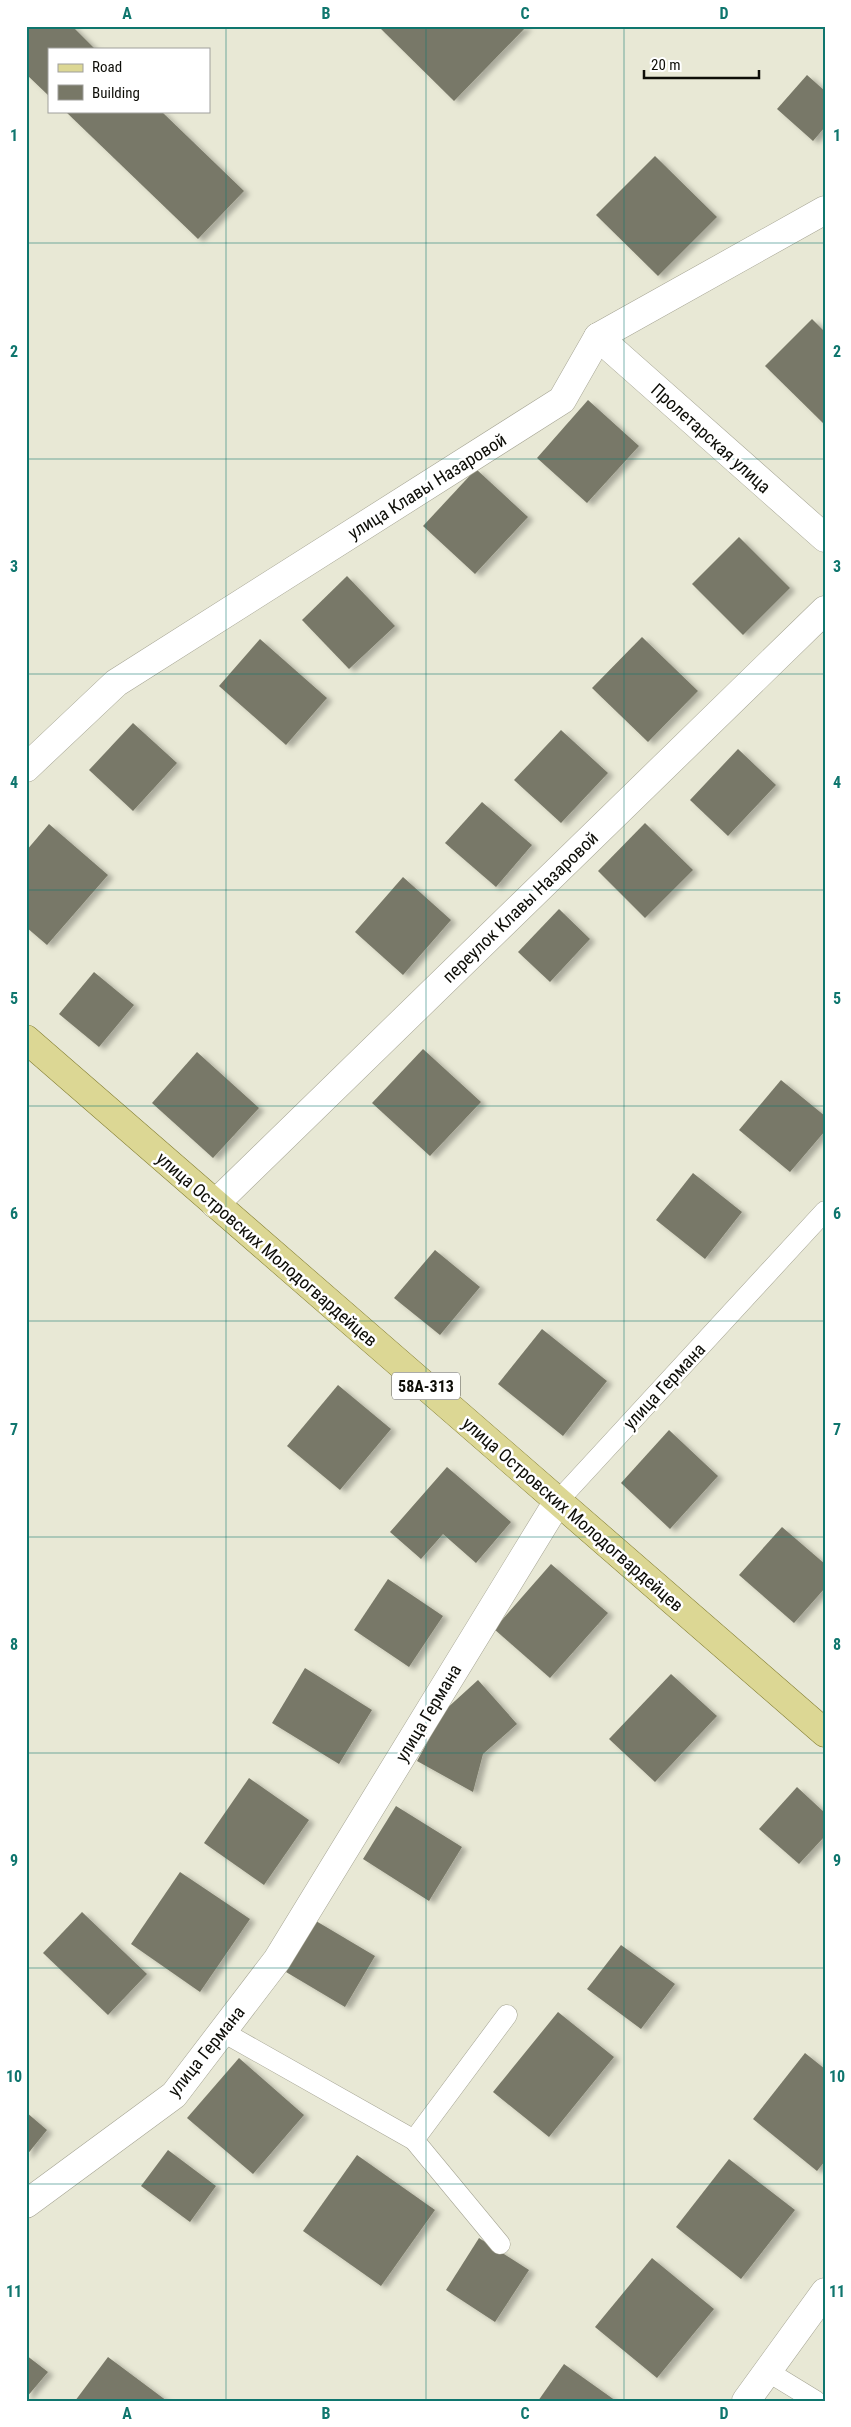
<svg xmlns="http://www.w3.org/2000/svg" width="851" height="2427" viewBox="0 0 851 2427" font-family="'Roboto Condensed',sans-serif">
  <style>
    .building { fill: #787867; filter: url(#shadow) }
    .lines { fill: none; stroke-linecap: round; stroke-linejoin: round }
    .lane-casing { stroke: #a5a493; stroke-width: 21 }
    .street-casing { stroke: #a5a493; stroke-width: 29 }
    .primary-casing { stroke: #847f34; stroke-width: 29 }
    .lane { stroke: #fff; stroke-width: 20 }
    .street { stroke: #fff; stroke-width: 28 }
    .primary { stroke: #dcd794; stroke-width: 28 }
    .grid { fill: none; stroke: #0f766e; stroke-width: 1; stroke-opacity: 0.55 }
    .labels { text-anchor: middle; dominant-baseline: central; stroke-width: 5; stroke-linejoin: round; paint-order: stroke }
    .shield { fill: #fff; stroke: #565652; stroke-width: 1 }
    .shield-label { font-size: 16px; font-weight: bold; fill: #0e0e08 }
    .street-label { font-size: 18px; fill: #0e0e08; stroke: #fff }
    .neatline { fill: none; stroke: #0f766e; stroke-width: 2 }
    .grid-label { font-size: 16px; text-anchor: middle; font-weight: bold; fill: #0f766e }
  </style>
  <defs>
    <filter id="shadow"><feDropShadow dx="5.5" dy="3" stdDeviation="2.5" flood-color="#0004"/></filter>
  </defs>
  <rect width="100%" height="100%" fill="#e8e8d5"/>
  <g class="building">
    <path d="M26,26h46l23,23h-46v47l-23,-22z"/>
    <path d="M378,26h149l-73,75z"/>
    <path d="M807,75l18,16v36l-12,14 -36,-32z"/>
    <path d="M65,111h96l83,80 -46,48z"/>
    <path d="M655,156l62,61 -59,59 -62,-61z"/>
    <path d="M812,319l13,13v93l-60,-59z"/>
    <path d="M588,400l51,46 -52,57 -50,-45z"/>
    <path d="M476,469l52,48 -53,57 -52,-48z"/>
    <path d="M739,537l51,51 -47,47 -51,-51z"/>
    <path d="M347,576l48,50 -46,43 -47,-49z"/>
    <path d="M642,637l56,54 -50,51 -56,-54z"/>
    <path d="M260,639l67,59 -41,47 -67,-59z"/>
    <path d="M133,723l44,40 -44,48 -44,-41z"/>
    <path d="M561,730l47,43 -47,50 -47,-43z"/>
    <path d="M738,749l38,36 -48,51 -38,-36z"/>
    <path d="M482,802l50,43 -36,42 -51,-44z"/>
    <path d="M645,823l48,47 -48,48 -47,-47z"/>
    <path d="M49,824l59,51 -61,70 -21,-18v-76z"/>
    <path d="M403,877l48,43 -48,55 -48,-43z"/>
    <path d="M559,909l31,30 -40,43 -32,-30z"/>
    <path d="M94,972l40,33 -35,42 -40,-33z"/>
    <path d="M423,1049l58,53 -51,54 -58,-53z"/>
    <path d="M197,1052l62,56 -46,50 -61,-55z"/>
    <path d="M781,1080l44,36v15l-35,41 -51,-42z"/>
    <path d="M693,1173l49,39 -37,47 -49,-39z"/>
    <path d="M435,1250l45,37 -40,48 -46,-37z"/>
    <path d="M542,1329l65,52 -44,55 -65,-52z"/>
    <path d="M338,1385l53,44 -51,61 -53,-44z"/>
    <path d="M669,1430l49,46 -48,53 -49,-46z"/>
    <path d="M447,1467l64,55 -35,41 -33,-29 -22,25 -31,-27z"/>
    <path d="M782,1527l43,37v24l-31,35 -55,-48z"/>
    <path d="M551,1564l57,49 -58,65 -56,-49z"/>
    <path d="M388,1579l55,37 -34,51 -55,-37z"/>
    <path d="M305,1668l67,42 -33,54 -67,-41z"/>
    <path d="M671,1674l46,42 -62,66 -46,-43z"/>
    <path d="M478,1680l39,44 -34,30 -10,38 -56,-31 28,-51z"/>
    <path d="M249,1778l60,42 -45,65 -60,-42z"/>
    <path d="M797,1787l28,26v23l-26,28 -40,-35z"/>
    <path d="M396,1806l66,41 -33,54 -66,-42z"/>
    <path d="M180,1872l70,47 -50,73 -69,-48z"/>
    <path d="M82,1912l65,62 -39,41 -65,-62z"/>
    <path d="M316,1921l59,35 -30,51 -59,-35z"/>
    <path d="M621,1945l54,39 -34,45 -54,-40z"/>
    <path d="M558,2012l56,45 -65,80 -56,-45z"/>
    <path d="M805,2053l20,16v92l-8,10 -64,-52z"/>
    <path d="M239,2058l65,57 -51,59 -66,-56z"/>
    <path d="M26,2112l21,18 -21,26z"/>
    <path d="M168,2150l48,36 -26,36 -49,-36z"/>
    <path d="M357,2155l78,55 -54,76 -78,-55z"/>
    <path d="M729,2159l66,51 -54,69 -65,-52z"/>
    <path d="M479,2238l50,32 -34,52 -49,-32z"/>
    <path d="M652,2258l62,51 -57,69 -62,-51z"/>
    <path d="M26,2355l22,17 -22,26z"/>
    <path d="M108,2357l59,44h-92z"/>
    <path d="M564,2364l52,37h-78z"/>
  </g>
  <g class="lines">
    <g class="lane-casing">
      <g id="lane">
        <path d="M558,1501l267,-290"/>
        <path d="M223,2032l191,108 86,104"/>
        <path d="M414,2140l93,-125"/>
        <path d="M767,2371l49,30"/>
      </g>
    </g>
    <g class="street-casing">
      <g id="street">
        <path d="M598,337l227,201"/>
        <path d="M26,768l90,-85 446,-283 36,-63 227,-127"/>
        <path d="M215,1204l610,-594"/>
        <path d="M26,2204l148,-109 103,-135 281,-459"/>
        <path d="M746,2401l79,-109"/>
      </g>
    </g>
    <g class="primary-casing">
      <path id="primary" d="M26,1039l799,694"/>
    </g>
    <use href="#lane" class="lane"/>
    <use href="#street" class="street"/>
    <use href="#primary" class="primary"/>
  </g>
  <path class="grid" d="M226,26v2375M426,26v2375M624,26v2375M26,243h799M26,459h799M26,674h799M26,890h799M26,1106h799M26,1321h799M26,1537h799M26,1753h799M26,1968h799M26,2184h799"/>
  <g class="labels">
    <rect class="shield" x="392" y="1372.5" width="68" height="27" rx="4"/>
    <g class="shield-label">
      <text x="426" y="1386">58А-313</text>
    </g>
    <g class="street-label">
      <text transform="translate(711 438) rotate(42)">Пролетарская улица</text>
      <text transform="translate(427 486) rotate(-32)">улица Клавы Назаровой</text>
      <text transform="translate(520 907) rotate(-44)">переулок Клавы Назаровой</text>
      <text transform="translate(267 1249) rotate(41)">улица Островских Молодогвардейцев</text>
      <text transform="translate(664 1386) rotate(-47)">улица Германа</text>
      <text transform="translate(573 1514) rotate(41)">улица Островских Молодогвардейцев</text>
      <text transform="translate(428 1713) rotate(-59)">улица Германа</text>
      <text transform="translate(206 2051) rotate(-51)">улица Германа</text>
    </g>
  </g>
  <rect width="851" height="2427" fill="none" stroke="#ffffff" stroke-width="55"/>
  <rect x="48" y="48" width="162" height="65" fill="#ffffff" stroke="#9f9f9c"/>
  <rect x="58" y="64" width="25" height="8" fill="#dcd794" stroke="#9f9f9c"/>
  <text x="92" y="72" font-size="15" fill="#0e0e08">Road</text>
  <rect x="58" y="85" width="25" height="15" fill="#787867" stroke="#9f9f9c"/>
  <text x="92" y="98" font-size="15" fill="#0e0e08">Building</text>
  <path d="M644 70v8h115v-8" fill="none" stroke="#0e0e08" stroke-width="2.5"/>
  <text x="651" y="70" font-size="15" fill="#0e0e08" stroke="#ffffff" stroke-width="4" paint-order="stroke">20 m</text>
  <rect x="28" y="28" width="796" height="2372" class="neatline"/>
  <g class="grid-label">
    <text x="127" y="19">A</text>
    <text x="326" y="19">B</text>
    <text x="525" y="19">C</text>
    <text x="724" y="19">D</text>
    <text x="14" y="141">1</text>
    <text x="837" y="141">1</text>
    <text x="14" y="357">2</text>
    <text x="837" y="357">2</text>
    <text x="14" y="572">3</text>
    <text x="837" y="572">3</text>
    <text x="14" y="788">4</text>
    <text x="837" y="788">4</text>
    <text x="14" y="1004">5</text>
    <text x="837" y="1004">5</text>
    <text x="14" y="1219">6</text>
    <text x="837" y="1219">6</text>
    <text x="14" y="1435">7</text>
    <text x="837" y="1435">7</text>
    <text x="14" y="1650">8</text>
    <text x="837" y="1650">8</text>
    <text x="14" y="1866">9</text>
    <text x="837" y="1866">9</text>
    <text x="14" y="2082">10</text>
    <text x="837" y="2082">10</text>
    <text x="14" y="2297">11</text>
    <text x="837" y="2297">11</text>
    <text x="127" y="2419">A</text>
    <text x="326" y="2419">B</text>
    <text x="525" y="2419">C</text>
    <text x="724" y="2419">D</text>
  </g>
</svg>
